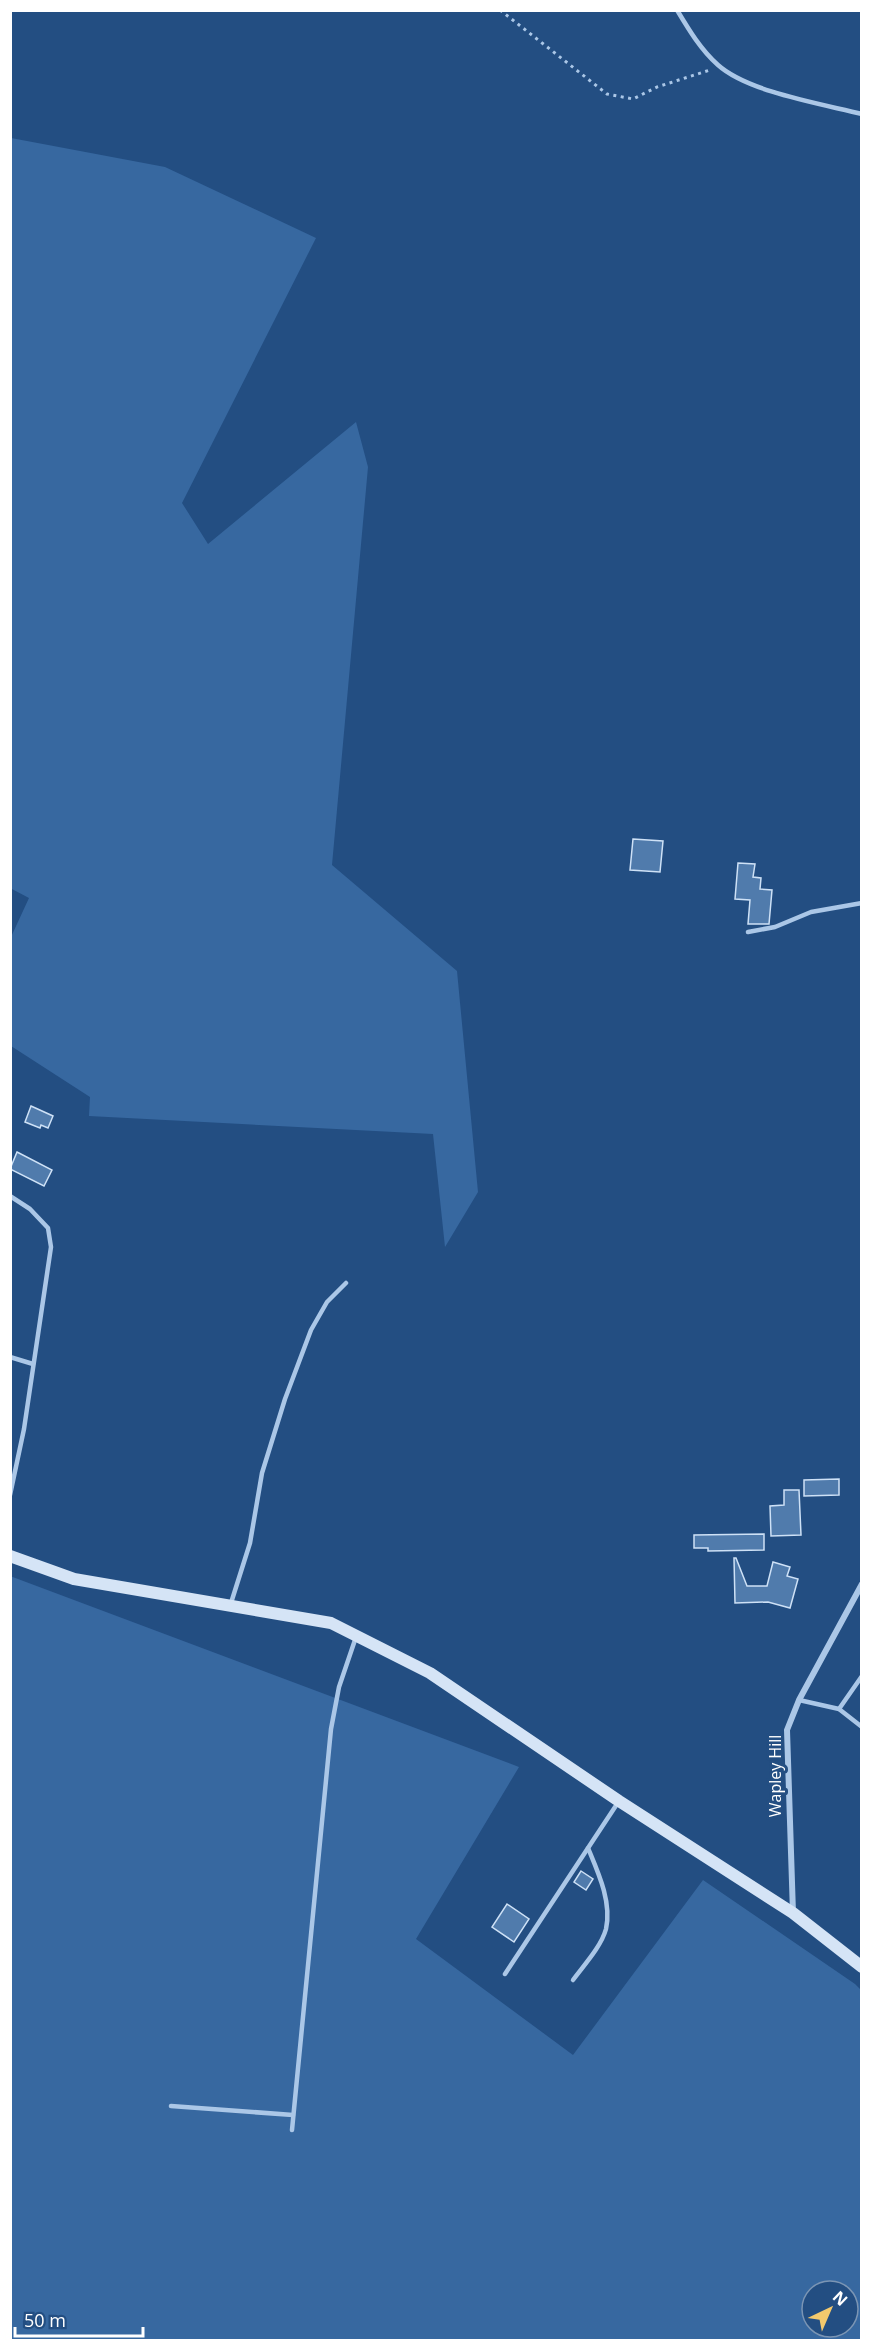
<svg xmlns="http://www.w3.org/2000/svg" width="872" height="2351" viewBox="0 0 872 2351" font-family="'Open Sans',sans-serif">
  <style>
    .green { fill: #3768a0; fill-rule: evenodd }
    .building { fill: #507bac; stroke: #cee1f6; stroke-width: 1.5 }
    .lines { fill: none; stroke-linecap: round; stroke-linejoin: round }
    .path { stroke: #abc7e7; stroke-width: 3; stroke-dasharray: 3 4.5; stroke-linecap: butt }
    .service { stroke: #abc7e7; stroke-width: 4.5 }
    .minor { stroke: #abc7e7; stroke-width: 6 }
    .secondary { stroke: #d5e4f6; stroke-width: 12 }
    .labels { text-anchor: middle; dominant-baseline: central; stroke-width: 6; stroke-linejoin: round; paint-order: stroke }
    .street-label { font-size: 16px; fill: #fff; stroke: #234e82 }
  </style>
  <rect width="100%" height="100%" fill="#234e82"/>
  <g class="green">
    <path d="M11,138l154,29 151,71 -134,265 26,41 148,-122 12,45 -36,398 125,106 21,221 -33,55 -12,-113 -344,-18 1,-19 -79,-51v-109l18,-39 -19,-10z"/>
    <path d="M10,1576l509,191 -103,172 157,116 130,-175 152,104 7,7 -1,349h-850zM812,2291h36v36h-36z"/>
  </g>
  <g class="building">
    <path d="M633,839l30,2 -3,31 -30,-2z"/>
    <path d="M738,863l17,1 -2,13 8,1 -1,11 12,1 -3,34h-21l2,-24 -15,-1z"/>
    <path d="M31,1106l22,10 -5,12 -7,-3 -1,3 -15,-6z"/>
    <path d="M17,1152l35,18 -8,16 -34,-17z"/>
    <path d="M839,1479v16l-35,1v-16z"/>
    <path d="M784,1490h15l2,45 -30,1 -1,-30 14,-1z"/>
    <path d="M764,1534v16l-56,1v-3h-14v-13z"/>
    <path d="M734,1558h2l11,28h20l6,-24 17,5 -3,9 11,3 -8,29 -22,-6 -33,1z"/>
    <path d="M581,1871l12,8 -7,11 -12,-8z"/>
    <path d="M507,1904l22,15 -15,23 -22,-15z"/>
  </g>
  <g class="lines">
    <path class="path" d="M500,10l107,84 26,5 24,-12 53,-17"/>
    <g class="service">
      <path d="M677,10c12,20 24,40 41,55 30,27 104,39 144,49"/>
      <path d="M748,932l27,-5 36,-15 51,-9"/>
      <path d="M10,1196l20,13 18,19 3,19 -27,182 -14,66"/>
      <path d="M10,1357l23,7"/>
      <path d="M231,1603l19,-60 12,-70 23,-74 26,-69 16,-28 19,-19"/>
      <path d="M799,1700l40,9 23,18"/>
      <path d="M839,1709l23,-33"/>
      <path d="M505,1974l114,-173"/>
      <path d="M573,1980c11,-15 28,-33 33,-51 6,-27 -8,-57 -18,-81"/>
      <path d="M171,2106l122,9"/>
      <path d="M292,2130l39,-401 8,-42 17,-50"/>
    </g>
    <path class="minor" d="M793,1913l-6,-183 12,-30 63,-116"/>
    <path class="secondary" d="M10,1556l64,23 257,44 99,50 189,128 174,112 69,54"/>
  </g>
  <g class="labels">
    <g class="street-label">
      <text transform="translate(775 1776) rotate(-90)">Wapley Hill</text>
    </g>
  </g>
  <rect width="872" height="2351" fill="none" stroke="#ffffff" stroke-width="24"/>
  <g transform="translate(830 2309) rotate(44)"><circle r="28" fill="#234e82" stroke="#7b95b4" stroke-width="1.5"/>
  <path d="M0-4.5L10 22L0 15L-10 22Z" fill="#f3c96d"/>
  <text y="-9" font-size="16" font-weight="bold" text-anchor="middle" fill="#ffffff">N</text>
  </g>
  <path d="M15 2327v9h128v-9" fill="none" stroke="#ffffff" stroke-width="3"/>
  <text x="24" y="2327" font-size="18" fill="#ffffff" stroke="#234e82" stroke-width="4.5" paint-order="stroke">50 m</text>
</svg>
